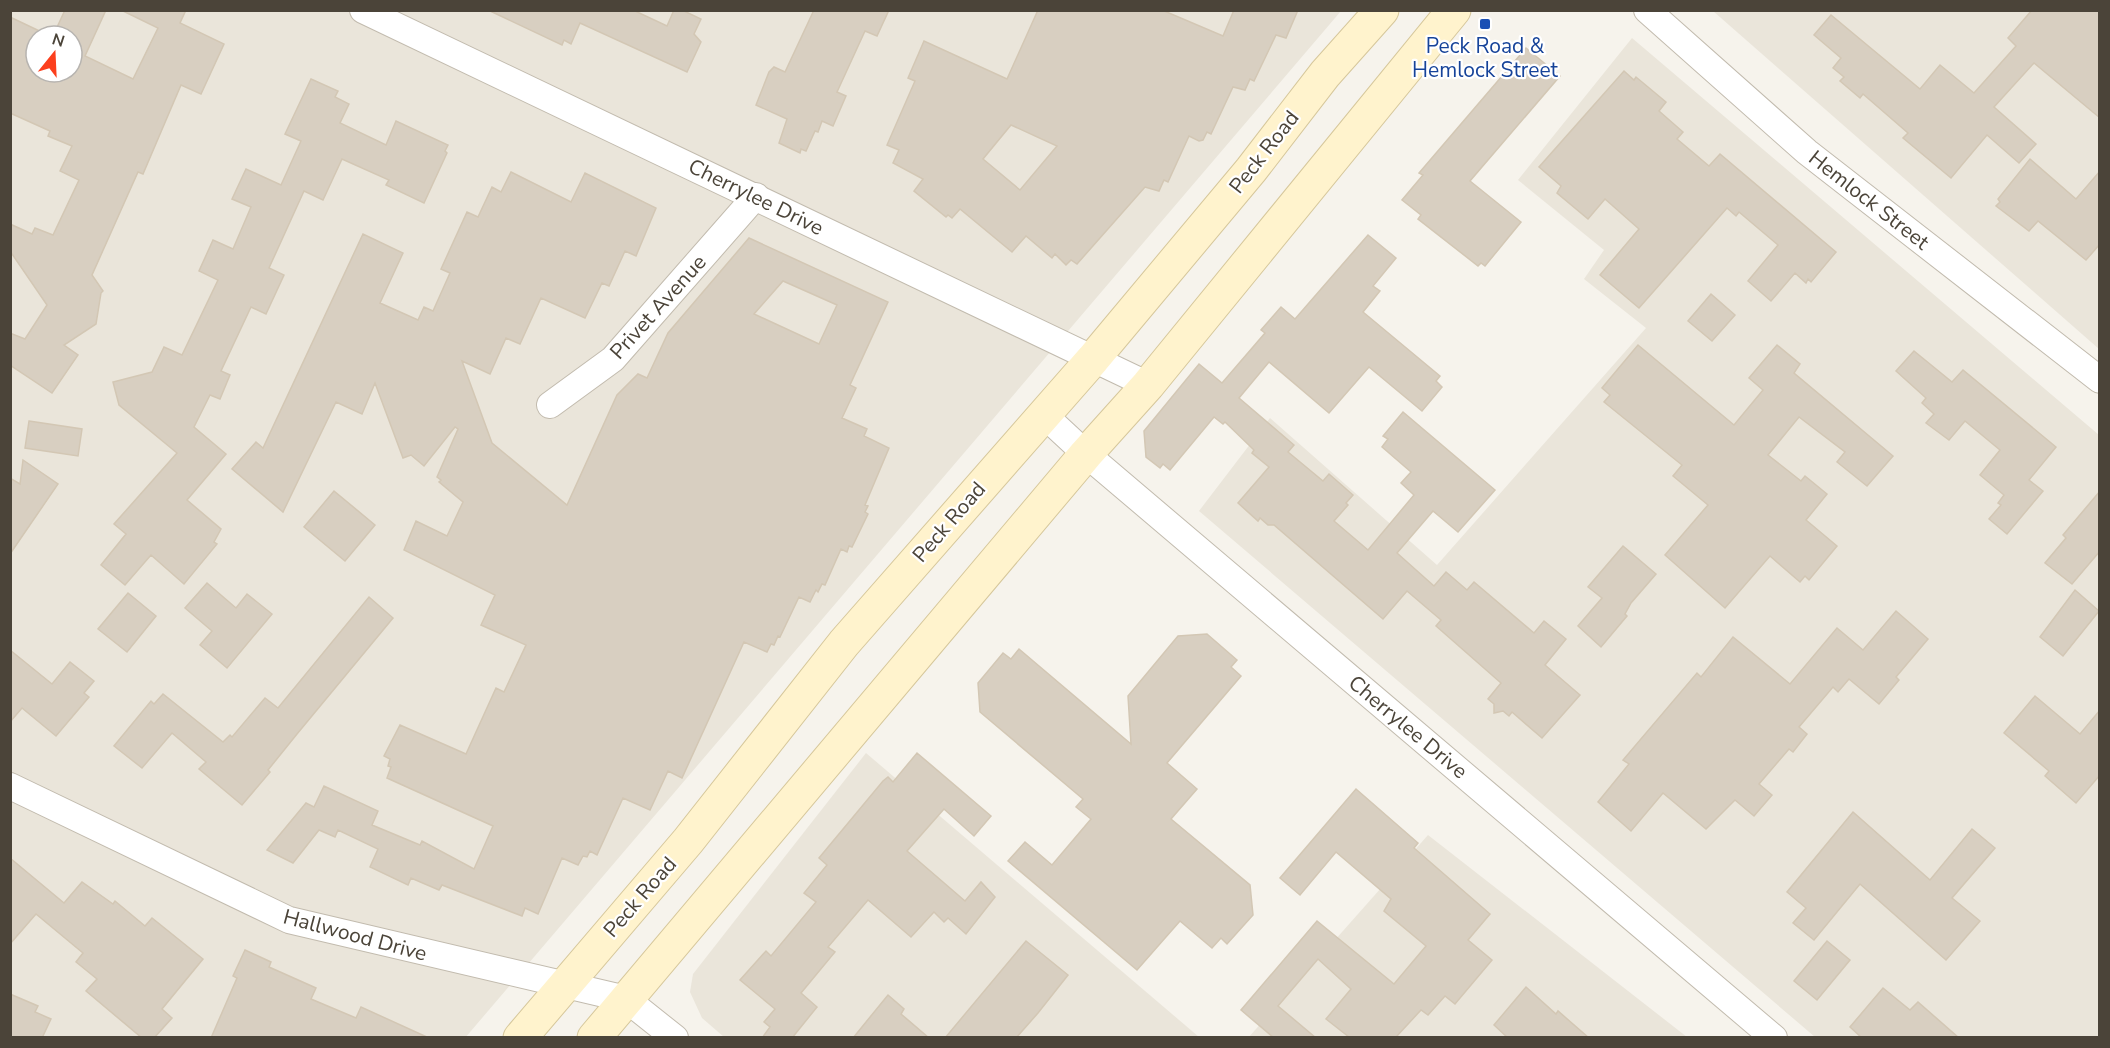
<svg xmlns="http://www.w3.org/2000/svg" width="2110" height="1048" viewBox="0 0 2110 1048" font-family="'Nunito Sans',sans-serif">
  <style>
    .residential { fill: #eae5da; fill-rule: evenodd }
    .building { fill: #d8cfc1; stroke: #d3c7b4; stroke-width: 1.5; fill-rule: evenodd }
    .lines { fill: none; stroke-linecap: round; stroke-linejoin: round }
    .minor-casing { stroke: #c2bbae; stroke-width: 28 }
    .secondary-casing { stroke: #d6c79b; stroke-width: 35 }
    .minor { stroke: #fff; stroke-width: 26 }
    .secondary { stroke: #fff3cd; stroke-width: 33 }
    .transit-dot { fill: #1a4fb4; stroke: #fff; stroke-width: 2 }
    .labels { text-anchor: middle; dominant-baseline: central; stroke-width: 4.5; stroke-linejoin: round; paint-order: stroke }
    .transit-label { font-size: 21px; fill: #164399; stroke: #fff }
    .street-label { font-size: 21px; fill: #4b4439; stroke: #fff }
  </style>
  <rect width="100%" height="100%" fill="#f6f3ec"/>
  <g class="residential">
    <path d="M10,11h1331l-876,1027 -454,-1zM36,36h36v36h-36z"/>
    <path d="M1713,11h386v338z"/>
    <path d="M1632,38l467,397v602h-284l-616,-526 71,-93 167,147 209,-237 -62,-49 20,-29 -86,-70z"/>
    <path d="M866,753l333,284h-475l-22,-19 -12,-26 3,-18z"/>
    <path d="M1428,835l259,202 -439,1z"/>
  </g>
  <g class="building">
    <path d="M65,10h41l-21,46 48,23 25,-51 -37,-18h65l-6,13 44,21 -23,50 -20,-9 -38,89 -5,-2 -46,103 11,16 -2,2 -5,31 -32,21 14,10 -26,38 -42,-28v-32l15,6 22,-34 -37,-54v-27l22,10 3,-6 18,7 26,-55 -19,-9 12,-25 -24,-10 2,-5 -40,-18v-96l40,19h-14v36h36v-36h-19z"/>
    <path d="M488,10h145l34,16 7,-16h8l19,9 -7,15 7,8 -14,30 -107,-49 -9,21 -7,-4 -2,5z"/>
    <path d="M814,10h75l-12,26 -12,-5 -28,61 9,4 -13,30 -11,-5 -4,11 -3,-1 -9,20 -5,-2 -1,4 -21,-10 8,-24 -31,-14 13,-33 5,-5 11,5z"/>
    <path d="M1038,10h124l61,26 11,-26h64l-12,28 -10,-3 -22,46 -4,-2 -5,11 -12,-3 -22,47 -4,-2 -4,8 -4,1 -10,-5 -21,46 -4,-2 -5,11 -14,-4 -68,77 -6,-4 -5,5 -11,-11 -3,4 -26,-22 -14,16 -52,-43 -8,9 -4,-3 -2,2 -32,-26 9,-12 -30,-16 6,-13 -12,-5 28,-64 -7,-3 16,-37 83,38zM1011,125l46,21 -37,44 -37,-31z"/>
    <path d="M2032,10h68v108l-66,-55 -40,44 42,37 -17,19 -32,-28 -36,43 -48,-40 5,-5 -45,-39 -3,4 -20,-17 4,-4 -11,-9 8,-10 -27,-23 17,-20 89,74 20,-24 34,28 42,-47 -8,-8z"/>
    <path d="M1526,48l34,28 -90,105 51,41 -36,44 -4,-3 -3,3 -60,-47 3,-4 -19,-15 21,-25 -4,-2z"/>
    <path d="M1624,71l10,9 2,-3 30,25 -7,9 24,21 -6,7 32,27 11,-12 116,98 -25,30 -3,-3 -2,4 -11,-10 -24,28 -23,-20 30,-36 -39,-33 -3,4 -9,-8 -88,100 -39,-33 39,-46 -34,-30 -17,20 -31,-26 4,-7 -22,-19z"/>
    <path d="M311,79l27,12 -3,6 14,7 -9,19 46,22 10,-24 52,24 -3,6 2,2 -23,50 -38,-18 3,-5 -47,-21 -19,41 -19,-9 -35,77 15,7 -18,39 -15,-7 -30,64 9,4 -10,24 -10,-4 -16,32 32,27 -39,46 34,29 -7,13 3,2 -33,40 -33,-29 -26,30 -24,-20 25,-31 -12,-10 63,-71 -58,-48 -6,-23 39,-10 12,-25 18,8 36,-75 -19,-9 14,-31 20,9 18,-42 -19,-8 14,-30 35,16 20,-44 -16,-7z"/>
    <path d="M2030,159l46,40 24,-28v73l-14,16 -48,-39 -9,10 -33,-25 4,-4 -2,-3z"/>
    <path d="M511,172l60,30 14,-29 71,35 -20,48 -11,-5 -16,35 -7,-3 -17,35 -44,-20 -21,46 -14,-6 -16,36 -28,-13 30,82 75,62 50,-110 21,-21 9,4 21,-45 81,-95 139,64 -38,83 6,3 -14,30 25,11 -3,7 25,12 -24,57 3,1 -3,6 3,2 -16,33 -3,-1 -2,6 -6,-3 -16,36 -3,-1 -4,8 -2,-2 -6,12 -11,-5 -19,40 -2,-1 -4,9 -3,-1 -4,8 -23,-10 -62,136 -14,-7 -18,39 -27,-12 -26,57 -7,-4 -3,6 -4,-1 -5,9 -16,-7 -24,56 -13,-6 -3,8 -80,-31 -3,5 -28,-12 -3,7 -38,-18 8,-18 -40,-19 -3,7 -16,-7 -26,33 -26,-13 39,-47 8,4 10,-21 54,25 -6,14 48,20 2,-4 52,28 19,-43 -106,-48 4,-11 -3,-1 2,-7 -6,-3 16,-31 66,29 30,-66 8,4 22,-47 -45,-20 14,-30 -91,-45 12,-29 31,15 16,-34 -24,-20 2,-2 -4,-3 21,-48 -3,-2 -31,39 -13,-11 -8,3 -28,-75 -13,31 -26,-12 -53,110 -51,-43 24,-27 7,6 100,-214 40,19 -23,50 38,17 6,-13 9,4 17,-38 -9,-4 26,-57 11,5 14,-30 9,5zM783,281l54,24 -18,39 -65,-30z"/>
    <path d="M1368,235l28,23 -23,28 7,5 -17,21 77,64 -4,5 6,6 -20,24 -53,-44 -40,46 -60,-51 -30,36 55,47 -6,7 35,29 6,-7 24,21 -7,8 2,2 -14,16 34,29 46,-55 -13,-12 10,-11 -29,-25 6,-8 -5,-3 20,-24 92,78 -37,42 -25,-21 -36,42 37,33 12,-14 21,18 7,-8 60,51 10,-12 22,18 -21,26 35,30 -38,43 -30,-26 -3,4 -6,-5 -9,2v-9l-6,-5 13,-16 -65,-57 5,-6 -34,-29 -24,28 -109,-94h-6l-8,-7 -2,3 -20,-18 31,-36 -17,-14 2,-3 -29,-28 -2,2 -9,-7 -44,53 -7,-6 -3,4 -14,-11 -2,-26 55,-67 23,19 43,-50 -4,-3 20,-23 14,12z"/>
    <path d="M1711,294l24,21 -23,26 -24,-20z"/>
    <path d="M1638,345l96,80 29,-35 -14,-12 28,-33 23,19 -6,9 99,83 -26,30 -30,-24 8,-10 -46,-35 -31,38 33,26 4,-5 22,18 -21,26 31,26 -28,34 -4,-4 -5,6 -30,-26 -45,52 -60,-53 43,-50 -35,-29 9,-11 -78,-63 6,-7 -8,-7z"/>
    <path d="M1914,351l38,31 11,-12 93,77 -27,33 14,11 -36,43 -18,-15 12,-14 -3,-2 6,-8 -24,-20 20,-25 -35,-29 -16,19 -23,-17 8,-9 -12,-11 4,-5 -30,-27z"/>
    <path d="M29,421l53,8 -4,27 -53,-8z"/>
    <path d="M23,460l35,24 -48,70v-76l10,6z"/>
    <path d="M334,491l41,34 -30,36 -41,-34z"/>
    <path d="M2100,491v60l-28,33 -27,-21 21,-25 -3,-3z"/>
    <path d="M1623,546l33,28 -25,29 -6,11 2,2 -26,31 -23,-21 24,-28 -14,-11z"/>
    <path d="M207,583l29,25 11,-14 25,20 -45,54 -27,-23 12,-14 -27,-23z"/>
    <path d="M2075,590l24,21 -36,45 -23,-19z"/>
    <path d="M128,593l28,23 -29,36 -29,-23z"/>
    <path d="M369,597l24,21 -96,116 -29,36 2,2 -28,33 -43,-36 7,-7 -34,-29 -30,35 -28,-22 37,-45 3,3 9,-10 60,48 7,-7 2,2 33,-39 13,10z"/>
    <path d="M1896,611l32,28 -32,38 3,3 -20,24 -30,-25 -11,13 -5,-5 -34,40 8,7 -14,18 -4,-3 -30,35 13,11 -18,21 -19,-16 -29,29 -43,-36 -32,38 -33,-29 31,-38 -6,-4 74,-87 4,4 32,-40 57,47 47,-56 26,22z"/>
    <path d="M1207,634l30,26 -6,7 10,9 -74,87 30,26 -26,30 79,66 3,30 -26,29 -6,-6 -9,10 -32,-27 -43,49 -129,-109 17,-19 27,23 39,-46 -15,-12 7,-8 -103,-87 -2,-29 25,-30 8,6 8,-10 112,95 -3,-48 50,-60z"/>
    <path d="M10,650l42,34 18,-22 24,19 -10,12 5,4 -33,39 -34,-28 -12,14z"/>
    <path d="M2035,696l45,38 20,-24v65l-24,28 -31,-27 4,-5 -45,-38z"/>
    <path d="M917,753l74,63 -17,20 -30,-27 -37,42 58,50 16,-19 14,15 -29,37 -18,-16 -4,4 -10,-10 -23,25 -43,-37 -40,47 7,5 -34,41 16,14 -25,31h-30l8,-11 -6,-5 11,-13 -35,-29 26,-29 5,5 45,-54 -12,-9 23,-28 -8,-7 64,-77 5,-4 5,5z"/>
    <path d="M1356,789l62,54 -4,5 76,66 -22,26 24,20 -37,44 -10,-8 -17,19 -7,-5 -25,27h-47l-23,-18 25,-30 -33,-30 -40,47 38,32h-42l-33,-28 76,-89 77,63 32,-38 -42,-35 7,-12 -55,-47 -36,43 -20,-17z"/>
    <path d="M1853,812l77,68 42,-51 23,19 -43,50 28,23 -34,39 -86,-76 -46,56 -21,-17 13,-15 -19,-16z"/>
    <path d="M10,858l54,45 18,-21 31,22 2,-3 30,25 7,-8 51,41 -41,50 10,9 -18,20h-12l-56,-47 11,-12 -21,-17 7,-9 -47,-39 -26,30z"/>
    <path d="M1026,941l42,34 -30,38 -22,25h-71z"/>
    <path d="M1827,941l23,19 -33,40 -23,-19z"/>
    <path d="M245,950l26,12 -2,5 47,21 -5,11 45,19 5,-11 68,31h-218l26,-60 -4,-2z"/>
    <path d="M1526,987l30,27 2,-3 31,27h-81l-14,-13z"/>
    <path d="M1883,988l27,22 8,-8 41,36h-97l-12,-11z"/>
    <path d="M10,994l28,12 -3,6 16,7 -9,19h-32z"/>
    <path d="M888,995l16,14 -3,5 28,24h-76z"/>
  </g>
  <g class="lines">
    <g class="minor-casing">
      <g id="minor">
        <path d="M363,10l785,375"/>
        <path d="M1647,10l160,142 293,228"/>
        <path d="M550,405l63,-46 143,-163"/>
        <path d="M1044,415l42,39 688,584"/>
        <path d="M10,786l279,134 337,79 49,39"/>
      </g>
    </g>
    <g class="secondary-casing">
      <g id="secondary">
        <path d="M520,1038l168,-197 156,-198 249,-284 158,-189 74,-96 57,-64"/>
        <path d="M594,1038l492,-584 62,-69 306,-375"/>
      </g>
    </g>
    <use href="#minor" class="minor"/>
    <use href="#secondary" class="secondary"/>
  </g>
  <rect class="transit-dot" x="1479" y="18" width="12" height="12" rx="3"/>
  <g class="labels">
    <g class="transit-label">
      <text x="1485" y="46">Peck Road &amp;<tspan x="1485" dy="24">Hemlock Street</tspan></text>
    </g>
    <g class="street-label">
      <text transform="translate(1264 152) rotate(-52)">Peck Road</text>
      <text transform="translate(756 197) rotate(26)">Cherrylee Drive</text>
      <text transform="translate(1869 200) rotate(38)">Hemlock Street</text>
      <text transform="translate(658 307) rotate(-48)">Privet Avenue</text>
      <text transform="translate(949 522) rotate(-49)">Peck Road</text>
      <text transform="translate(1408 727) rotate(40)">Cherrylee Drive</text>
      <text transform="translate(640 897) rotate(-49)">Peck Road</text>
      <text transform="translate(355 935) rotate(15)">Hallwood Drive</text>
    </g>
  </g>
  <rect width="2110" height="1048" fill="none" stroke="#4b4439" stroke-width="24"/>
  <g transform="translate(54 54) rotate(18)"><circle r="28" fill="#ffffff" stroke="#b7b4b0" stroke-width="1.5"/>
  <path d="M0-4.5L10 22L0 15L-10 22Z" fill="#fc3f1d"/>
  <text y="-9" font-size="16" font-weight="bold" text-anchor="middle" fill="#4b4439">N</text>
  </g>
</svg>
